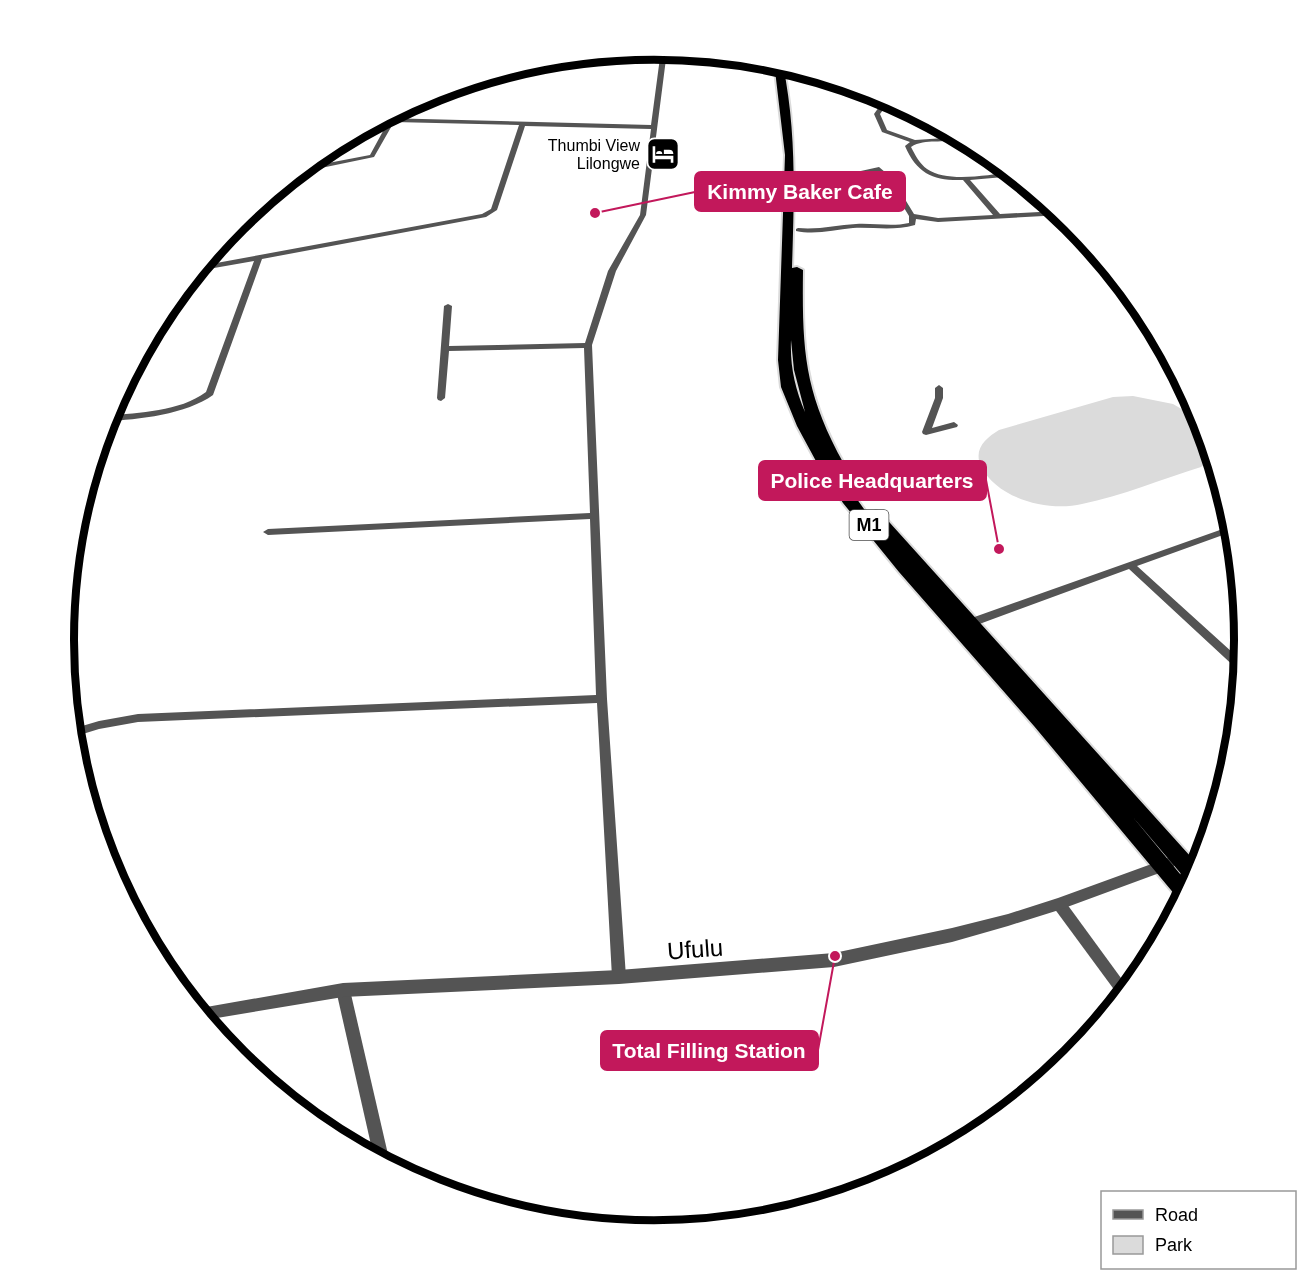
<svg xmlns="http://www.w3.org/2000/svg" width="1308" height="1281" viewBox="0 0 1308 1281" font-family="Arial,sans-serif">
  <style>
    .green { fill: #dbdbdb }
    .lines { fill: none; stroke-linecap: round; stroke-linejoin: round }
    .trunk-casing { stroke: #dbdbdb; stroke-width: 4 }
    .minor { fill: #545454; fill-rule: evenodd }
    .tertiary { fill: #545454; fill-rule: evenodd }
    .trunk { fill: #000; fill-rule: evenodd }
    .labels { text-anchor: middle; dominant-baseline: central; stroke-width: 4.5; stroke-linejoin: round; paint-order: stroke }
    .far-poi-label { font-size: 16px; fill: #000; stroke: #fff; text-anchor: end }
    .shield { fill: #fff; stroke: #4c4c4c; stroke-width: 1.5 }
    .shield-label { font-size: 18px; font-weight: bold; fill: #000 }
    .near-street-label { font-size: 24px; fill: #000; stroke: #fff }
    .rim { fill: none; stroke: #000; stroke-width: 8 }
    .leader { fill: none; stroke: #c2185b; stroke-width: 2 }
    .callout-dot { fill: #c2185b; stroke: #fff; stroke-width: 2 }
    .callout { fill: #c2185b; stroke: #c2185b; stroke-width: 2 }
    .callout-label { font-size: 21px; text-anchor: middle; font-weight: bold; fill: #fff }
  </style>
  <rect width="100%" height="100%" fill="#fff"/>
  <path class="green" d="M1133,396l40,8 29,17 10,37 -11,9c-39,12 -79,29 -119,37 -34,8 -85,-5 -101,-38 -8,-17 5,-28 18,-36l114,-33z"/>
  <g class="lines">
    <g class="trunk-casing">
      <path id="trunk" d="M774,62l9,3c14,69 11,134 9,203l5,-1 6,3c-1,80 1,122 41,194l-2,3h-8l35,49 7,-5 5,2 319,354 -9,16 -3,-1 -56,-66 58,70 -9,16 -147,-176 -135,-154 -56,-69 -26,-40 -20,-37 -16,-39 -3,-27 7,-205zM791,340l3,30 11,42c-10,-24 -15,-45 -14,-72z"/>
    </g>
    <g class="minor">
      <path d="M661,50l6,1 -21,164 -30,56 -24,74 15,354 19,278 -2,4 -5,2 -5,-2 -2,-4 -15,-274 -459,19 -39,7 -26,8 -1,-8 27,-8 39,-7 458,-19 -6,-176 -322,16 -5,-3 5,-3 322,-16 -6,-165 -135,3 -4,47 -4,3 -3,-1 -1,-2 7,-92 4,-2 4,2 -3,40 136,-3 23,-72 32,-56 11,-86 -126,-3 -28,84 -11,7 -224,42 -49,136c-26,19 -75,25 -107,26l1,-5c33,-4 72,-4 99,-24l48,-131 -57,10 3,-5 282,-52 9,-5 28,-84 -125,-3 -20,35 -77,16 5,-5 68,-13 18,-33 -9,-1 4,-3 268,7z"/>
      <path d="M901,105l5,3 -23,2 -3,4 7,16 28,10 30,-2 9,-4 4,2c-14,10 -32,1 -47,11 4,8 9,17 16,22 20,14 61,6 84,3l4,4 -45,4 30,34 58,-3 4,4 -124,7 -22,-3 -1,6c-21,6 -41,2 -62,3 -19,2 -38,7 -57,3v-2l2,-1c20,2 39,-3 58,-4 18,-1 36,3 53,-1v-7l-22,-36 -9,-9 -40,9 -39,-1 -3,-2 3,-2 39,1 41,-9 13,11 22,36 24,4 55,-3 -30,-35c-29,1 -46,-6 -58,-34l5,-4 -28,-10 -8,-18 5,-7z"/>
      <path d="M939,385l4,3v10l-11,30 22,-6 4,3 -1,2 -31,8 -3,-1 -1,-2 13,-34v-10z"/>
      <path d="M1234,525v6l-97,35 106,96 -1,9 -4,-1 -109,-101 -155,57 -4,1 -5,-4 1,-3z"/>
      <path d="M1059,899l5,1 65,89 -8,10 -67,-91 -1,-4 1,-4z"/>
      <path d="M343,984l5,2 2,4 40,173 -1,3 -15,-8 -38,-168 2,-4z"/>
    </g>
    <g class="tertiary">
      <path d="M1098,255l33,40h-5l-30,-38z"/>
      <path d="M1168,858l5,2 2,4 -2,4 -114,42 -51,16 -56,16 -118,25 -215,17 -276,13 -138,23 -10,-11 148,-26 276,-13 215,-17 118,-25 56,-14 50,-16z"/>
    </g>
    <use href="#trunk" class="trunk"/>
  </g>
  <defs>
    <g id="hotel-square" transform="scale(1.725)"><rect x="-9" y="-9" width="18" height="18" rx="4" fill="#000" stroke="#fff"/><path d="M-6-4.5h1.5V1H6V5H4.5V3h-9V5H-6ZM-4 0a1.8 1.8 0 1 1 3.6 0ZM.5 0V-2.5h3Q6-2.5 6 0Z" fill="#fff"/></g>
  </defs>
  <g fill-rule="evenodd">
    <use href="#hotel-square" x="663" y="154"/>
  </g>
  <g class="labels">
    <g class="far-poi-label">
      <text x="640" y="145">Thumbi View<tspan x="640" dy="18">Lilongwe</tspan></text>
    </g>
    <rect class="shield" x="849.5" y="510" width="39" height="30" rx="4.5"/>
    <g class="shield-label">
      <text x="869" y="525">M1</text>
    </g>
    <g class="near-street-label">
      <text transform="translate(695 949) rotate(-4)">Ufulu</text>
    </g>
  </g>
  <path d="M0 0H1308V1281H0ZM74 640a580 580 0 1 1 1160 0a580 580 0 1 1-1160 0Z" fill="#fff" fill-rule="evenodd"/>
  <path class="rim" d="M74 640a580 580 0 1 1 1160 0a580 580 0 1 1-1160 0Z"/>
  <path class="leader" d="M595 213L695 192M999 549L986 480M835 956L818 1050"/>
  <g class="callout-dot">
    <circle cx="595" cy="213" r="6"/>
    <circle cx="999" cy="549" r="6"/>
    <circle cx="835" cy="956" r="6"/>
  </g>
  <g class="callout">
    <rect x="695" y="172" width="210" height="39" rx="6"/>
    <rect x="759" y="461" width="227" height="39" rx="6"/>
    <rect x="601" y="1031" width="217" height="39" rx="6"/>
  </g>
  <g class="callout-label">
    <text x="800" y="199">Kimmy Baker Cafe</text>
    <text x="872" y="488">Police Headquarters</text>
    <text x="709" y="1058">Total Filling Station</text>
  </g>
  <rect x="1101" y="1191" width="195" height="78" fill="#ffffff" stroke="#999999" stroke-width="1.5"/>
  <rect x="1113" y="1210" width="30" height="9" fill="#545454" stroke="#999999" stroke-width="1.5"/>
  <text x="1155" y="1221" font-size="18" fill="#000000">Road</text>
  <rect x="1113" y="1236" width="30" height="18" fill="#dbdbdb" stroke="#999999" stroke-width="1.5"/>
  <text x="1155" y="1251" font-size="18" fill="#000000">Park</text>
</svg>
